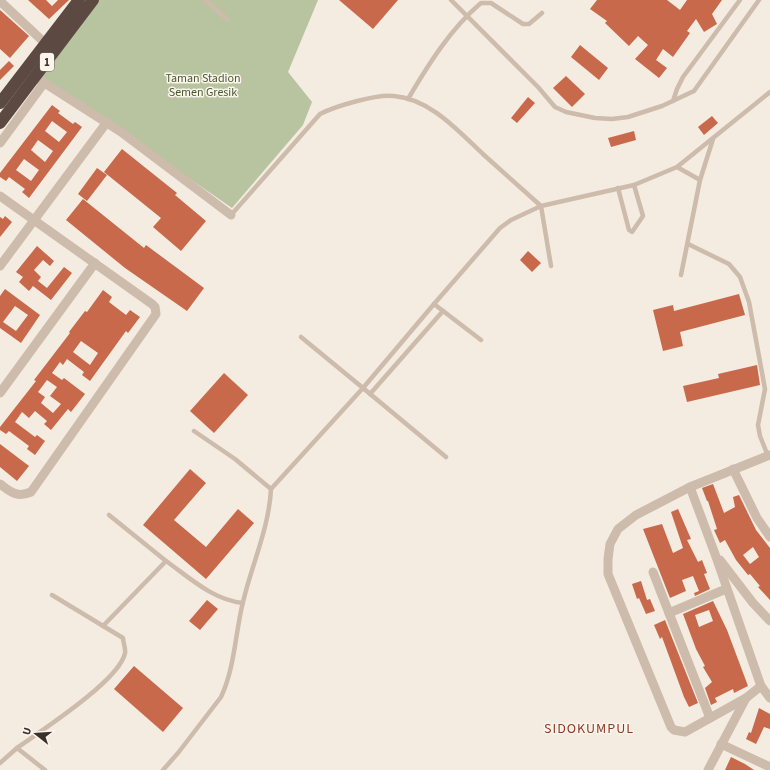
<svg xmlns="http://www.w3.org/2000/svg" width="770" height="770" viewBox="0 0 770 770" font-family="'Source Sans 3',sans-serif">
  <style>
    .green { fill: #b8c4a0 }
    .building { fill: #c8694b; fill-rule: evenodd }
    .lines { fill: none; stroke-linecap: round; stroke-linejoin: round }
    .lane { stroke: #cdbbac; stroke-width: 4.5 }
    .street { stroke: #cdbbac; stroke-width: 9 }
    .highway { stroke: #5c4a42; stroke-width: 12 }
    .labels { text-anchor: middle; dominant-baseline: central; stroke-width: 3; stroke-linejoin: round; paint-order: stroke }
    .shield { fill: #fbf5ee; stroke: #756b66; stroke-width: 1 }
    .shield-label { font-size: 11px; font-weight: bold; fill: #3b302b }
    .park-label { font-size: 12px; fill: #4a5a2e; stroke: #fbf5ee }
    .quarter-label { font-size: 14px; letter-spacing: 1px; fill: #8c3b22; stroke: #fbf5ee }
  </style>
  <rect width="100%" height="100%" fill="#f4ebe1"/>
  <path class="green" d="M94,0h224l-30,72 24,30 -9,23 -71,83 -195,-135z"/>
  <g class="building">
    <path d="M28,0h18l6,6 6,-6h11l-20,19z"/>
    <path d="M339,0h59l-25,29z"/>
    <path d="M597,0h70l13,10 7,-10h35l-10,14 5,10 -13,8 -8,-13 -9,12 3,2 -17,24 -10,-8 -7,11 11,8 -8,10 -24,-19 13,-14 -10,-9 -9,10 -24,-23 2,-2 -17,-12z"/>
    <path d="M0,10l29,26 -19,22 -10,-9z"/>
    <path d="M580,45l28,23 -9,12 -28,-23z"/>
    <path d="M9,61l5,5 -14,14v-10z"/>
    <path d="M566,76l19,18 -13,13 -19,-19z"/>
    <path d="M528,97l7,6 -18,20 -6,-5z"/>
    <path d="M52,105l8,6 -2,2 15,11 2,-2 7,5 -53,71 -7,-6 3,-3 -16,-12 -3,4 -6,-4v-4zM52,121l15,11 -8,10 -14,-11zM38,140l15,11 -8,11 -14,-12zM24,159l15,11 -8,11 -15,-11z"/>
    <path d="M712,116l6,7 -14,12 -6,-8z"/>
    <path d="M634,131l2,9 -25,7 -3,-9z"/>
    <path d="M122,149l55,44 -2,2 31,26 -25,30 -28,-24 8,-9 -57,-46z"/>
    <path d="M97,168l10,7 -20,26 -9,-7z"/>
    <path d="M83,199l61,49 2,-3 58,43 -17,23 -62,-43 -59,-48z"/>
    <path d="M5,216l7,6 -12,15v-20l3,2z"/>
    <path d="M37,246l17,15 -4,5 -7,-6 -9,10 7,7 -3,4 9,7 17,-21 8,6 -21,27 -18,-14 -4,5 -10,-9 4,-5 -7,-5z"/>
    <path d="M528,251l13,12 -9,9 -12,-12z"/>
    <path d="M5,289l35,26 -19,28 -21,-15v-32zM15,306l13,9 -12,16 -13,-9z"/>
    <path d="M103,290l9,7 -3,5 17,13 4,-5 10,7 -12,16 -2,-2 -36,50 -8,-6 2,-3 -17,-13 -4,6 -3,-3 -8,11 10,7 2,-2 21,16 -14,18 -3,-3 -17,21 -7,-6 3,-3 -12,-10 -6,7 -7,-6 -7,10 20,15 2,-2 8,6 -10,14 -8,-6 2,-3 -20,-15 -3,3 -6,-4v-3l36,-46 -2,-1 36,-47 -1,-1 16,-21 2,1zM81,341l17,12 -8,12 -17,-13zM47,380l10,7 -7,9 11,8 -8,9 -12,-10 4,-6 -7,-5z"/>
    <path d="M739,294l6,21 -65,17 3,14 -20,5 -10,-41 20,-5 1,6z"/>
    <path d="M757,365l3,20 -73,17 -4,-16 36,-8 -1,-4z"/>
    <path d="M224,373l24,22 -34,38 -24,-22z"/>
    <path d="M0,444l29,22 -12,15 -17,-14z"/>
    <path d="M190,469l16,14 -32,37 32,27 32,-38 16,14 -48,56 -63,-54z"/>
    <path d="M713,484l11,29 11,-6 -2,-10 6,-2 17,35 14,18v52l-12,-13 2,-1 -10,-12 -2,1 -12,-15 -11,-20 -5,3 -6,-13 3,-1 -9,-28h-1l-5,-13zM753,547l6,10 -9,7 -7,-9z"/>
    <path d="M678,509l13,30 -4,1 11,22 4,-2 5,13 -3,1 6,15 -15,7 -1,-3 5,-2 -6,-15 -11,4 4,11 -16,7 -27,-69 19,-5 11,29 10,-5 -12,-36z"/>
    <path d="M641,581l6,19 3,-1 5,12 -9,3 -7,-16 -2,1 -5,-15z"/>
    <path d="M207,600l11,9 -18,21 -11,-9z"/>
    <path d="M713,601l14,29 21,56 -14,7 -1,-4 -18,9 2,4 -6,3 -6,-17 7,-6 -9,-15 2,-1 -9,-17 -13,-35zM709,610l4,11 -14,6 -4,-12z"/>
    <path d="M665,620l33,83 -9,4 -5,-10 -22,-60 -2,2 -6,-14z"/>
    <path d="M134,666l49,42 -20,24 -49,-43z"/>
    <path d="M759,708l11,6v15l-6,-2 -8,17 -10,-5 3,-7 2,1z"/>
    <path d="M731,757l14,7 9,6h-29z"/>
  </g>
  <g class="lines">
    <g class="lane">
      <path d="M205,0l22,19"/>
      <path d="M451,0l87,87 17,20 11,5 29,6 17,1 16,-2 34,-11 32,-15 65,-91"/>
      <path d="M408,99c20,-34 43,-71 73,-96h10l32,21h6l13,-11"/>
      <path d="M673,101l4,-12 6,-12 57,-77"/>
      <path d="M677,167l23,13"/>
      <path d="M618,188l11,42 3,2 11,-16 -9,-31"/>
      <path d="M231,215l89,-101c16,-8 56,-20 74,-18 37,3 65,36 90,59 19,17 38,34 57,51l93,-21 43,-18 93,-75"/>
      <path d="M688,244l41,20 11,13 9,25 16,87 -7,36 2,11 8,20"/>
      <path d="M681,275l19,-95 13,-41"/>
      <path d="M301,337l62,51 71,-84"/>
      <path d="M481,340l-47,-36 66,-76 11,-8 30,-14 10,60"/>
      <path d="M370,394l73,-83"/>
      <path d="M194,431l41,28 36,30 92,-101 83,69"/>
      <path d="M109,515l57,46"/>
      <path d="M103,626l63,-65c24,17 47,39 77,42"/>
      <path d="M0,763l17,-15"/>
      <path d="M45,770l-28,-22c24,-17 103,-68 108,-95 1,-4 -2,-11 -2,-15l-71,-43"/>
      <path d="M163,770l15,-17 43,-56c14,-30 14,-63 22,-95 9,-38 26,-74 28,-113"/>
    </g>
    <g class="street">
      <path d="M0,1l46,43"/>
      <path d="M35,77l86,55 110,83"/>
      <path d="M0,143l44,-60"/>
      <path d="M0,196l152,108 3,3 1,7 -125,178c-14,6 -20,0 -31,-8"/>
      <path d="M0,266l107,-144"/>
      <path d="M0,393l95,-130"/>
      <path d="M770,455l-80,32 25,67 46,132 9,12"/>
      <path d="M733,469l24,49 13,19"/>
      <path d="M690,487l-54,28 -18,14 -8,15 -2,15v15l63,153 3,3 11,2 61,-34 15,-12"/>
      <path d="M720,560l33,43 17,18"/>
      <path d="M653,572l57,146"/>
      <path d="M669,613l57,-24"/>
      <path d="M721,744l49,23"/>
      <path d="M708,770l38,-72"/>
    </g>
    <g class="highway">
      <path d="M0,103l79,-103"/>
      <path d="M0,123l93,-123"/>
    </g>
  </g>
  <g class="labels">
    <rect class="shield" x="40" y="53" width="14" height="18" rx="3"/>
    <g class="shield-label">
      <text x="47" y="62">1</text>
    </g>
    <g class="park-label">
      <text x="203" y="78">Taman Stadion<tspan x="203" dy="14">Semen Gresik</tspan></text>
    </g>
    <g class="quarter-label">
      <text x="589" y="729">SIDOKUMPUL</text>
    </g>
  </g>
  <g transform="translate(36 734) rotate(287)" stroke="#fbf5ee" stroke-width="3" paint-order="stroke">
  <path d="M0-3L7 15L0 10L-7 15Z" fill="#3b302b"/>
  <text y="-6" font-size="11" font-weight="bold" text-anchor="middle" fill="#3b302b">U</text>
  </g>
</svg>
